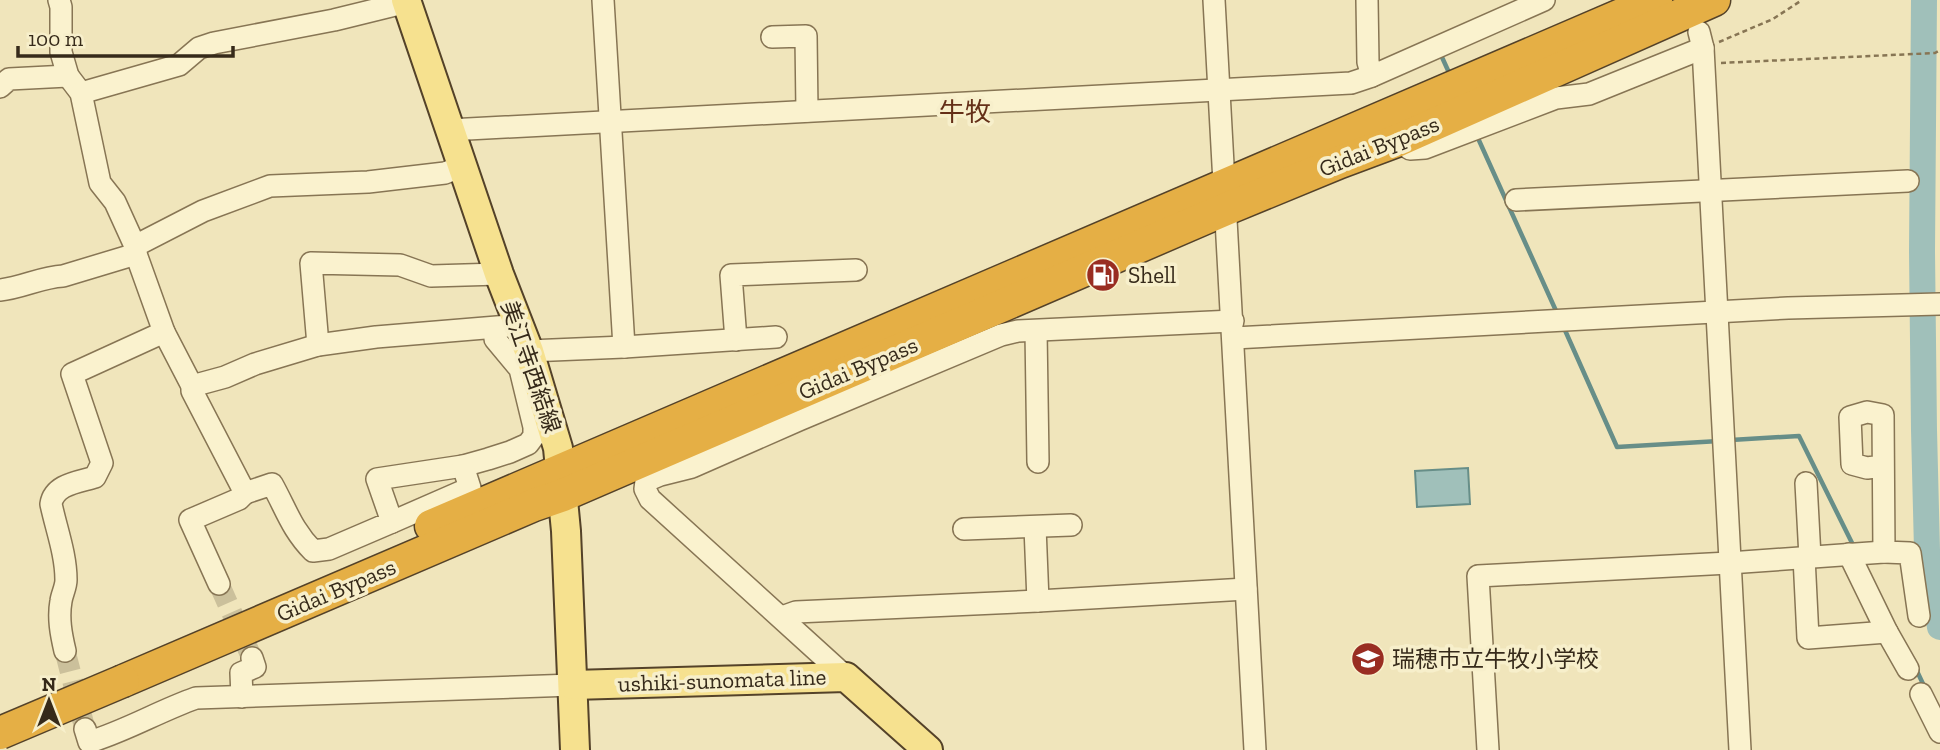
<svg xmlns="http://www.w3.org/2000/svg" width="1940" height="750" viewBox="0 0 1940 750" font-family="'Zilla Slab','Noto Sans JP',serif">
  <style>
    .water { fill: #a0c0ba; stroke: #678e88; stroke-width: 2 }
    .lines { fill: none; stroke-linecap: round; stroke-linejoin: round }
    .stream { stroke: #678e88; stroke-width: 4.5 }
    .river { stroke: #a0c0ba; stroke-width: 26 }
    .minor-tunnel { stroke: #cbc09b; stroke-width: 21; stroke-dasharray: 21 10; stroke-linecap: butt }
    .minor-casing { stroke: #877554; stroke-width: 24 }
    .major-casing { stroke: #544229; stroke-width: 32 }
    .highway-casing { stroke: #544229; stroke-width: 35 }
    .path { stroke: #877554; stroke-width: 2.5; stroke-dasharray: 5 3.5; stroke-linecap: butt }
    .minor { stroke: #faf2ce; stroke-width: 21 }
    .major { stroke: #f6e18f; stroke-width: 28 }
    .highway { stroke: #e5af45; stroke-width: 32 }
    .highway-bridge-casing { stroke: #544229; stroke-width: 35; stroke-linecap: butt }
    .highway-bridge { stroke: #e5af45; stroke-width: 32 }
    .labels { text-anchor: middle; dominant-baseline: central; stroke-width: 7; stroke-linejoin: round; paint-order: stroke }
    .street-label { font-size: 23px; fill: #362a1a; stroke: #f7efcb }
    .poi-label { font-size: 23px; fill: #362a1a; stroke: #f7efcb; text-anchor: start }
    .quarter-label { font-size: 26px; fill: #642f18; stroke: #f7efcb }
  </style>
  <rect width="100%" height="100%" fill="#f0e5bb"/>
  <path class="water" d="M1468,468l2,36 -53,3 -2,-36z"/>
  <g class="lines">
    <g class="stream">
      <path d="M1439,55h2l10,22"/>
      <path d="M1477,136l80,177"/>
      <path d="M1564,328l53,119 102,-6"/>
      <path d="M1731,440l68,-4 56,113"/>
      <path d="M1916,669l8,17"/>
    </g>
    <path class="river" d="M1924,0l-2,251 2,179 3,120 13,77"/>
    <g class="minor-tunnel">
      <path d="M219,584l33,74"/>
      <path d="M65,651l20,78"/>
    </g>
    <g class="minor-casing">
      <g id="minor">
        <path d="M59,0l2,7v45l7,24 13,17 19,90 15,19 20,44 1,8 28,78 28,54v5l53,102 27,-9c14,25 20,46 41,67l16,-2 63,-27 -15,-43 86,-13 25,-7 22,-7 18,-8 6,-8v-9l-14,-58 -25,-30v-11"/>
        <path d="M603,0l21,347"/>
        <path d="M1214,0l41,750"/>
        <path d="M1367,0l1,62 4,14"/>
        <path d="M1699,32l4,16 37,702"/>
        <path d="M772,37l34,-1 1,75"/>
        <path d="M0,87l9,-8 59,-3"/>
        <path d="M81,93l98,-28 20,-17 15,-5 120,-23 73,-18"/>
        <path d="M449,130l902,-47 21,-7 172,-76"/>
        <path d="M1399,140l11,9 15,-1 131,-50 33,-4 114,-46"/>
        <path d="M1516,200l392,-19"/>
        <path d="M135,246l68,-35 67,-25 98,-4 77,-9 17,-7"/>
        <path d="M0,290c22,-2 41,-13 63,-14l73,-22"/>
        <path d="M1036,331l2,131"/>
        <path d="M1234,338l554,-30 152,-4"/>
        <path d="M736,340l-5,-65 125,-5"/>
        <path d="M318,345l-7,-82 89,2 31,11 68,-2"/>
        <path d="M529,351l95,-4 152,-10"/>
        <path d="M192,386l33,-9 30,-13 63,-19 58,-8 133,-11"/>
        <path d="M1883,466l-16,2 -15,-4 -2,-47 17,-5 16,3 1,137 26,1 9,63"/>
        <path d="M1806,483l4,74"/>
        <path d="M392,522l78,-34 -7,-22"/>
        <path d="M1035,527l3,74"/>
        <path d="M964,529l107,-4"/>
        <path d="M1849,554l38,78 21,37"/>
        <path d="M1804,557l4,81 79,-6"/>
        <path d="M219,584l-29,-64 49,-21 6,-6"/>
        <path d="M782,617l14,-5 242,-11 208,-12"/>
        <path d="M65,651c-4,-17 -7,-33 -4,-50 1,-7 5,-14 5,-21 0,-26 -10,-52 -15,-76 3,-20 28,-22 44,-27l7,-14 -30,-89 92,-42"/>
        <path d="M846,677l-196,-178 -5,-10 1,-8 14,-6 32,-8 107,-47 202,-85 17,-4 215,-10"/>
        <path d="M1921,694l19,38"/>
        <path d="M242,697l-1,-24 14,-6 -3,-9"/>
        <path d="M85,729l4,13c37,-11 70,-31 107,-44l377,-13"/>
        <path d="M1488,750l-10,-174 251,-13 155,-11"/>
      </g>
    </g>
    <g class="major-casing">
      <g id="major">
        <path d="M406,0l93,274 30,77 29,97 8,83 9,219"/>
        <path d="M573,685l273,-8 82,73"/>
      </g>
    </g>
    <g class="highway-casing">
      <g id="highway">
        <path d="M431,526l1225,-526"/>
        <path d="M123,681l411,-176 29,-10 663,-286 114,-47 59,-22 315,-140"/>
      </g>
    </g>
    <g class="path">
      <path d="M1719,42l54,-23 29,-19"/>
      <path d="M1721,63l214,-10 5,-3"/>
    </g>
    <use href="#minor" class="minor"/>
    <use href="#major" class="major"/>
    <use href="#highway" class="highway"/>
    <g class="highway-bridge-casing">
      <path id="highway-bridge" d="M0,733l123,-52"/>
    </g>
    <use href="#highway-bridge" class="highway-bridge"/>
  </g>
  <defs>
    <g id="fuel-disc" transform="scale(1.75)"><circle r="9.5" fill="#992d22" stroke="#f7efcb"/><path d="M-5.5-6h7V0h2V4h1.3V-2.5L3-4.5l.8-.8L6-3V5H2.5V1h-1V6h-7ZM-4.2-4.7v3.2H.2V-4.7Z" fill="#fff"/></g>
    <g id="school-disc" transform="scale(1.75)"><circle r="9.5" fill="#992d22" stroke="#f7efcb"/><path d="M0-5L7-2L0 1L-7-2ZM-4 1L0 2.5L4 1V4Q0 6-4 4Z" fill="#fff"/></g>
  </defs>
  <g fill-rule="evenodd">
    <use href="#fuel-disc" x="1103" y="275"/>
    <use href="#school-disc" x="1368" y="659"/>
  </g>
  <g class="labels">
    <g class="street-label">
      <text transform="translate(1379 146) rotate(-22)">Gidai Bypass</text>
      <text transform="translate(531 367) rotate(71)">美江寺西結線</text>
      <text transform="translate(858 368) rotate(-23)">Gidai Bypass</text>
      <text transform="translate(336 590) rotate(-23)">Gidai Bypass</text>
      <text transform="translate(722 680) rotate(-2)">ushiki-sunomata line</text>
    </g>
    <g class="poi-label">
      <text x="1128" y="275">Shell</text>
      <text x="1392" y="659">瑞穂市立牛牧小学校</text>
    </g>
    <g class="quarter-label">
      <text x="965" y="112">牛牧</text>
    </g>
  </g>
  <g transform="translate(49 701)" stroke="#f7efcb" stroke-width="5" paint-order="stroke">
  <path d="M0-5L12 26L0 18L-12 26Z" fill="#362a1a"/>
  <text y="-10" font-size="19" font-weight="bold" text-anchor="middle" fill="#362a1a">N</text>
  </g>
  <path d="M18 46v10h215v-10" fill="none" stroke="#362a1a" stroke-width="3.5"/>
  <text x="28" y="46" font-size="21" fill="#362a1a" stroke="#f7efcb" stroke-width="5" paint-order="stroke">100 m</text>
</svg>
